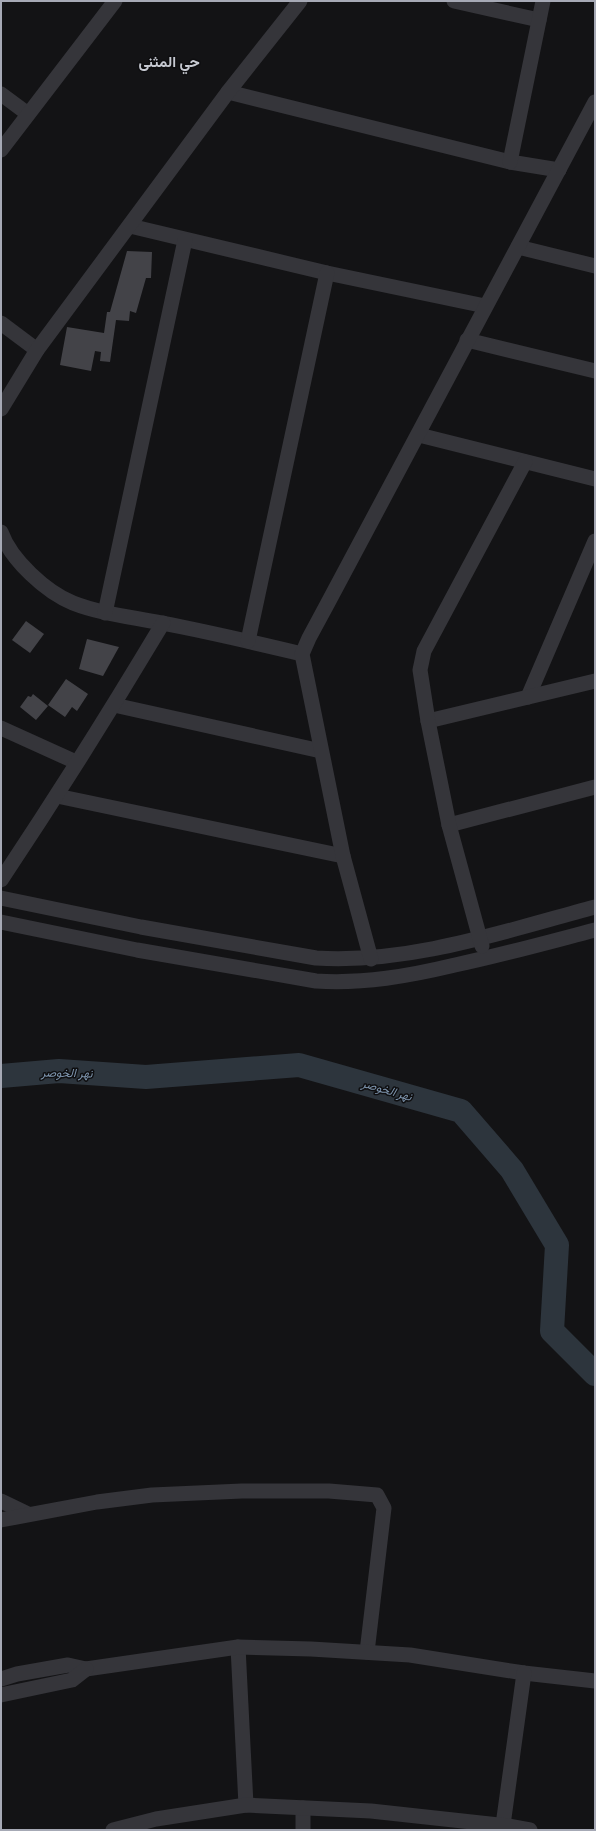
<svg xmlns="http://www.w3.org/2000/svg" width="596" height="1831" viewBox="0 0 596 1831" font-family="'Roboto Condensed',Vazirmatn,sans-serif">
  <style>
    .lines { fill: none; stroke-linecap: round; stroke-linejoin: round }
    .river { stroke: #2d353d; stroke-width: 24 }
    .building { fill: #434348 }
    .minor { stroke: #35353a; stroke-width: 15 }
    .labels { text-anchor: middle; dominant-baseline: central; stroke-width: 3; stroke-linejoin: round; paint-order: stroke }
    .water-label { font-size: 12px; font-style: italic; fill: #7e95ae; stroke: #0e0e10 }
    .district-label { font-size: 15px; font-weight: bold; fill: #c6c9d1; stroke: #0e0e10 }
  </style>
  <rect width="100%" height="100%" fill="#131315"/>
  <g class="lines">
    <path class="river" d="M1,1076l58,-5 87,6 153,-12 162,46 51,59 45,75 -5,86 43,43"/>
  </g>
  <g class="building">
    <path d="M127,251l25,1 -1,26h-5l-10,35 -6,-2 -1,10 -13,-1 -6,42 -10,-1 1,-9 -6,-1 -4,20 -31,-6 7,-38 37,6 3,-21h3z"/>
    <path d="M26,621l18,13 -14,19 -18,-13z"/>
    <path d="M87,639l32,8 -16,29 -24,-7z"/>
    <path d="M66,679l22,15 -11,17 -5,-4 -7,10 -17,-12z"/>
    <path d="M33,694l15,12 -12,14 -16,-13 8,-11 3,1z"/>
  </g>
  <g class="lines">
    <g class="minor">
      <path d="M454,1l85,19"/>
      <path d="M228,92l282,70 49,8"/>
      <path d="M1,94l27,20"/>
      <path d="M1,150l114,-149"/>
      <path d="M510,162l33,-161"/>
      <path d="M130,226l197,47 158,33"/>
      <path d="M518,247l77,19"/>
      <path d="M1,323l36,27"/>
      <path d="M467,340l128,31"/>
      <path d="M1,409l36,-59 191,-258 72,-91"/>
      <path d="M419,435l176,44"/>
      <path d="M1,532c10,28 45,60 72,71 28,11 60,14 89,20 47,9 94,20 140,31"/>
      <path d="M105,613l80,-373"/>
      <path d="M248,641l79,-368"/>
      <path d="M528,697l67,-156"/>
      <path d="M114,705l207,46"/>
      <path d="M428,721l167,-40"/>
      <path d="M1,728l75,34"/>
      <path d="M57,796l286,60"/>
      <path d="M449,825l146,-38"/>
      <path d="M1,880c56,-84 110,-170 162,-257"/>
      <path d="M1,898l140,29 175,31c94,6 189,-27 279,-51"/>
      <path d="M1,922l136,28 179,31c48,3 93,-5 139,-16 47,-10 94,-23 140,-35"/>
      <path d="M482,946l-33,-121 -21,-104 -8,-51 4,-19 101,-189"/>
      <path d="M371,959l-28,-103 -41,-202 7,-16c96,-178 190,-357 286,-536"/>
      <path d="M1,1501l27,13"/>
      <path d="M1,1520l96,-18 55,-7 90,-4h87l48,4 7,13 -17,144"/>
      <path d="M238,1647l8,158"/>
      <path d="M1,1679l16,-5 51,-9 18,4 152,-22 73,2 99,6 114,18 71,8"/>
      <path d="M1,1695l71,-15 14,-11"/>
      <path d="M303,1808v22"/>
      <path d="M503,1825l21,-152"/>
      <path d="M113,1830l43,-11 90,-14 125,6 137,15 22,4"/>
    </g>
  </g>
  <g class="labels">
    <g class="water-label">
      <text transform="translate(67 1073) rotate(1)">نهر الخوصر</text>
      <text transform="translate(387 1090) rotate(16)">نهر الخوصر</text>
    </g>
    <g class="district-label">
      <text x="169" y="62">حي المثنى</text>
    </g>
  </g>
  <rect width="596" height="1831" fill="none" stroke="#a6a9b5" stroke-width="4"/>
</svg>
